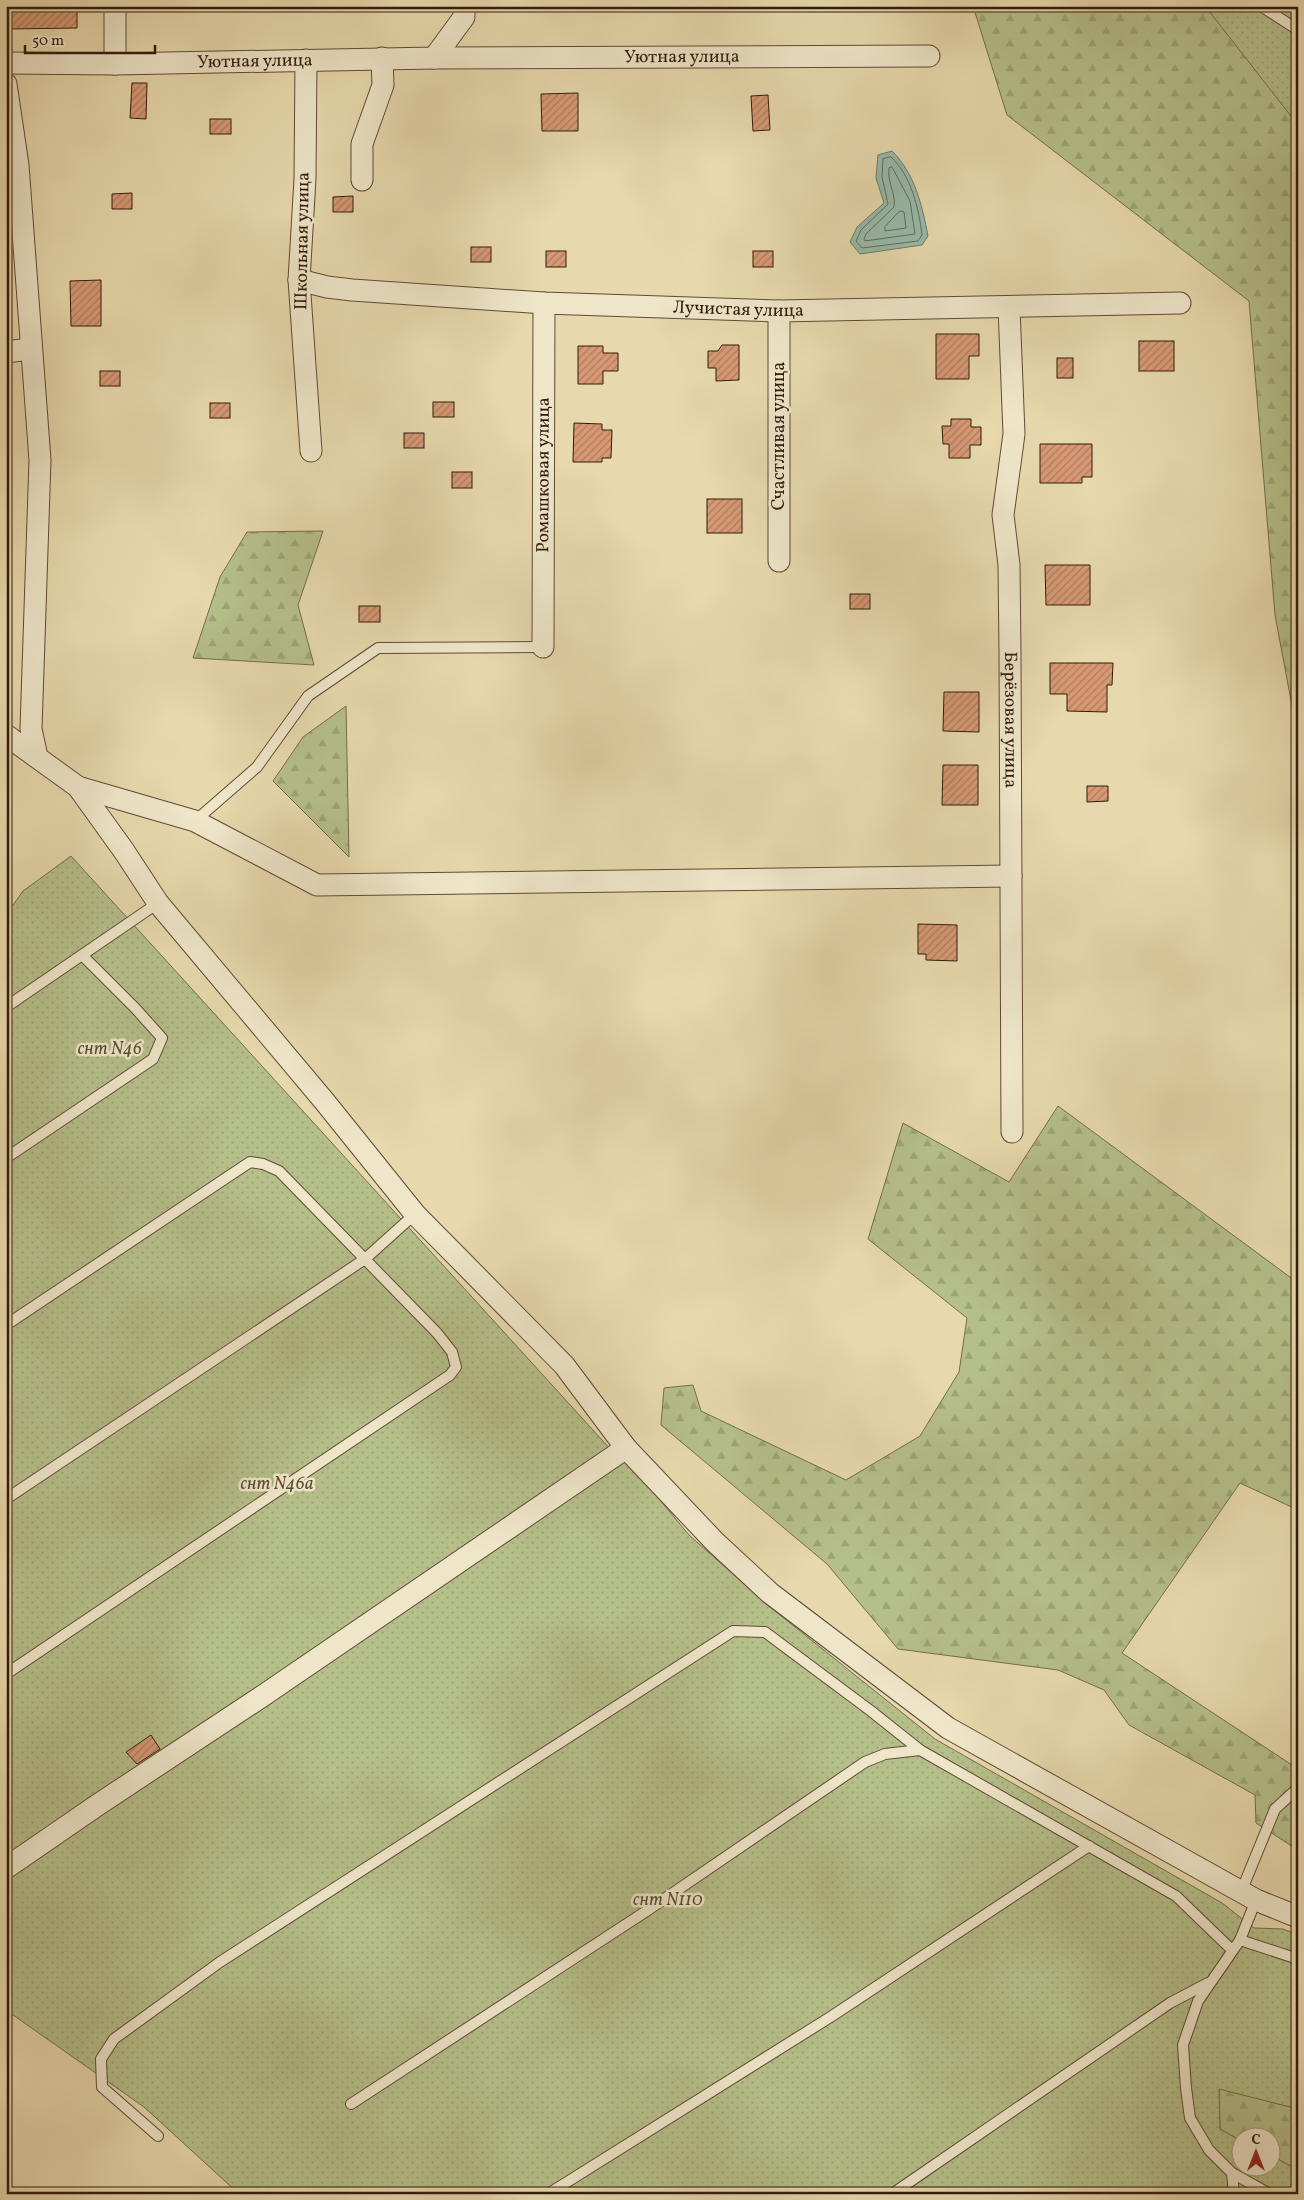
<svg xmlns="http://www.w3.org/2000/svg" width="1304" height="2200" viewBox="0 0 1304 2200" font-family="Vollkorn,serif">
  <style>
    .forest { fill: url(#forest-firs); stroke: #746d4c }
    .garden { fill: url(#garden-dots); stroke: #746d4c }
    .water { fill: #97baaa; stroke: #6f7a6b }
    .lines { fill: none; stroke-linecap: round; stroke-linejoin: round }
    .shore { stroke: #646a5c; stroke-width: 1 }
    .building { fill: url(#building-hatch); stroke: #321b0d }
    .service-casing { stroke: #5f4a35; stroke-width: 12 }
    .minor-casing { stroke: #5f4a35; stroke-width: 23 }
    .service { stroke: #efe6ca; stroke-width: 10 }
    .minor { stroke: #efe6ca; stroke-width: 21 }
    .labels { text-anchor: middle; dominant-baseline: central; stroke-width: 5; stroke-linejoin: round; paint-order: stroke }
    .street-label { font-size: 18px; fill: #321b0d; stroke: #efe6ca }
    .park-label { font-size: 18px; font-style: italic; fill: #594c32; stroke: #efe6ca }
  </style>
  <defs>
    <pattern id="forest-firs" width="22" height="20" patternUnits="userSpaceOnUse" patternTransform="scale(1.25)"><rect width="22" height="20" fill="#b5bf8a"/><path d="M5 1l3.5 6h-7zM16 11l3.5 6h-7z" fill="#9ca476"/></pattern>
    <pattern id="garden-dots" width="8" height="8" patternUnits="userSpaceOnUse" patternTransform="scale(1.25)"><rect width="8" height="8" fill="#b5bf8a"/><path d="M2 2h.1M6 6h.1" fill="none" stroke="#9ca476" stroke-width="1.8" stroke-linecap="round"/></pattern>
    <pattern id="building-hatch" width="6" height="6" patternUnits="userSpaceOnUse" patternTransform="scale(1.25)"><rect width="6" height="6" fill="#d69974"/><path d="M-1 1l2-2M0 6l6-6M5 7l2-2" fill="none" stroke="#ae7c5e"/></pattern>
  </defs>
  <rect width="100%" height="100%" fill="#e7d9ad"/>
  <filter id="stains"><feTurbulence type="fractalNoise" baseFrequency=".004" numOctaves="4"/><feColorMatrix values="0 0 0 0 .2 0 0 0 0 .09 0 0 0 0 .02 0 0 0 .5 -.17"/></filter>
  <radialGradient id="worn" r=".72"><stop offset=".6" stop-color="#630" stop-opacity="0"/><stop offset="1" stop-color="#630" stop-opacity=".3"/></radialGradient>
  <g class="forest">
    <path d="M973,6h238l87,105v627l-23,-123 -26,-314 -242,-186z"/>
    <path d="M323,531l-25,74 16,60 -121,-7 27,-81 27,-45z"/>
    <path d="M346,706l3,151 -76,-76 30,-44z"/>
    <path d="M1058,1106l240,177v227l-58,-27 -118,170 176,116v81l-42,-27 -1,-28 -126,-70 -25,-35 -46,-20 -160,-21 -71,-85 -166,-139 3,-37 29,-3 8,26 145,69 74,-44 39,-64 8,-54 -99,-79 35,-116 106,59z"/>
    <path d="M1219,2088l79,21v61l-26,-14v-18h-30l-1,3 -21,-12z"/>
  </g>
  <g class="garden">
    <path d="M1205,6h93v119z"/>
    <path d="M71,856l541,595 19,14 58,70 81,72 165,132 287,164 32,25 29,1 15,6v174l-79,-20 1,40 21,12 1,27h30v-12l26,14v24h-1059l-95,-87 -138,-97v-1095l17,-24z"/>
  </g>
  <path class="water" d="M892,151c23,23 30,54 36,85l-6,9 -62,9 -10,-12 7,-15 27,-24 -8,-25 2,-23z"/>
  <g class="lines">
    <g class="shore">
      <path d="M891,157c20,18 28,52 31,78l-4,6 -56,7 -6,-7 5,-11 27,-26 -6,-27 1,-18z"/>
      <path d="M892,167l18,34 5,33 -50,7 -1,-2 2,-5 28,-27c2,-13 -7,-25 -5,-39z"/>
      <path d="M900,211l4,1 2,16 -21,3v-4z"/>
    </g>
  </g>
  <g class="building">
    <path d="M6,6h71v22l-71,1z"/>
    <path d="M132,83h15l-1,36 -16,-1z"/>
    <path d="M578,93v38h-36l-1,-37z"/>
    <path d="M768,95l2,35 -17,1 -2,-35z"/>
    <rect x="210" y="119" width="21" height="15"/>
    <path d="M132,193v16h-20v-15z"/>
    <path d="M353,196v16h-20v-15z"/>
    <rect x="471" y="247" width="20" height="15"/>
    <rect x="546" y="251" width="20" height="16"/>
    <rect x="753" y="251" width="20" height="16"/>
    <path d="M101,280v46h-30l-1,-45z"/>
    <path d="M936,334h43v22h-10v23h-33z"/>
    <rect x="1139" y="341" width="35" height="30"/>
    <path d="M722,345h17v35l-23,1v-13h-8v-17h10z"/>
    <path d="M578,346h25v7h15v18h-15v13h-25z"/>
    <rect x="1057" y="358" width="16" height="20"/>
    <rect x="100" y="371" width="20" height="15"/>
    <rect x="433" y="402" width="21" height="15"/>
    <rect x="210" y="403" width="20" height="15"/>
    <path d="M951,419h20v8h10v18h-11v13h-21v-14h-6l-1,-18h9z"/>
    <path d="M574,423l28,1v6h10l-1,28h-9v4h-29z"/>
    <rect x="404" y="433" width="20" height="15"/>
    <path d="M1040,444h52v33h-10v6h-42z"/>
    <rect x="452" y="472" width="20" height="16"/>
    <rect x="707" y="499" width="35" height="34"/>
    <path d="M1045,565h45v40h-44z"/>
    <rect x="850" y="594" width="20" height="15"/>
    <rect x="359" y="606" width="21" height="16"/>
    <path d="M1050,663h63l-1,22h-5v27l-40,-1v-17h-17z"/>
    <path d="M944,692h35v40l-36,-1z"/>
    <path d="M943,765h35v40h-36z"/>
    <path d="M1087,786h21v15l-21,1z"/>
    <path d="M918,924l39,1v36l-31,-1v-6h-8z"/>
    <path d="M151,1735l9,14 -23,15 -11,-12z"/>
  </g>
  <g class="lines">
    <g class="service-casing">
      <g id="service">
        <path d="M1261,6l37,24"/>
        <path d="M195,821l62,-54 51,-71 70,-48 165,-1"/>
        <path d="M6,1007l152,-104"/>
        <path d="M6,1158l147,-99 9,-21 -27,-30 -53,-53"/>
        <path d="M6,1325l244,-163 13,2 16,7 158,162 15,19 4,15 -6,8 -444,299"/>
        <path d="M6,1499l359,-240 50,-45"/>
        <path d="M1241,1892l34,-83 23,-21"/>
        <path d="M1256,1900l-16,40 58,19"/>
        <path d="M1240,1940l-42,61 -15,44 3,43 4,30 19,32 23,23 38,21"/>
        <path d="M351,2104l297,-194 217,-148 20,-8 35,-4"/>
        <path d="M158,2136l-56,-49 -1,-28 13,-20 106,-77 513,-331 32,1 106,79 49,39 256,146 56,54"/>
        <path d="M1232,2173l2,21"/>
        <path d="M548,2194l284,-178 257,-170"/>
        <path d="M892,2194l278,-191 38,-20"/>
      </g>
    </g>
    <g class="minor-casing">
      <g id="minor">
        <path d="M115,6v58"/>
        <path id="s1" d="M434,58l495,-2"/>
        <path d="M306,60l-1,119 -6,101 12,171"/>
        <path id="s2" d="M6,63l109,1 319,-6 30,-41v-11"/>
        <path d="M6,84l12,81 22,295 -9,269 6,28"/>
        <path d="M362,180v-36l21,-59 -1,-27"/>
        <path id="s3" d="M299,280l28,7 25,3 192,13 235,8 401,-8"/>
        <path id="s4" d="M1009,307l5,127 -11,81 6,50 1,89 2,478"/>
        <path d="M779,311v250"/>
        <path d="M6,352l24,-3"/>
        <path id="s5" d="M543,647l1,-344"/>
        <path d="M6,735l72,52 46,64 34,52 167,199 90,112 149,151 62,83 89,94 55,51 178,135 308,172 42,17"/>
        <path d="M78,787l117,34 122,64 694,-9"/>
        <path d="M6,1868l93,-64 165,-109 362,-247"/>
      </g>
    </g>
    <use href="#service" class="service"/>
    <use href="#minor" class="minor"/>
  </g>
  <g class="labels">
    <g class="street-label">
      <text stroke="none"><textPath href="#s1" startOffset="248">Уютная улица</textPath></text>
      <text stroke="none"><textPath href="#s2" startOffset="249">Уютная улица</textPath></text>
      <text transform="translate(303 241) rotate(-89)">Школьная улица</text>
      <text stroke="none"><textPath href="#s3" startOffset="441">Лучистая улица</textPath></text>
      <text transform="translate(779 436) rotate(-90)">Счастливая улица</text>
      <text stroke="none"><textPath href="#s5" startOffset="172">Ромашковая улица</textPath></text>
      <text stroke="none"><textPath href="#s4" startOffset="414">Берёзовая улица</textPath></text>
    </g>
    <g class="park-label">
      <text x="110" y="1049">снт N46</text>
      <text x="277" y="1484">снт N46а</text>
      <text x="668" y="1900">снт N110</text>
    </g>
  </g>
  <rect width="1304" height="2200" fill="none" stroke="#e7d9ad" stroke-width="25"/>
  <rect x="8" y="8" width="1289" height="2185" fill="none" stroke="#321b0d" stroke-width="2.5"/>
  <rect x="12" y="12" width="1279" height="2175" fill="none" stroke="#321b0d"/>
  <g transform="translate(1256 2152)"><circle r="24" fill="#efe6ca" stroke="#a3957e"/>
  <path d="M0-4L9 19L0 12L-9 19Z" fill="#8f2418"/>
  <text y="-8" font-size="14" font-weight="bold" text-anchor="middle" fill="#321b0d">С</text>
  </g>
  <path d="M25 45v8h130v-8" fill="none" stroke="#321b0d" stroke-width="2.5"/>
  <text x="32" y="45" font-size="15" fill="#321b0d" stroke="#efe6ca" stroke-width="4" paint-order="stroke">50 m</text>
  <rect width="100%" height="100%" filter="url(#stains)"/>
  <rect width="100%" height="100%" fill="url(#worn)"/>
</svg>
